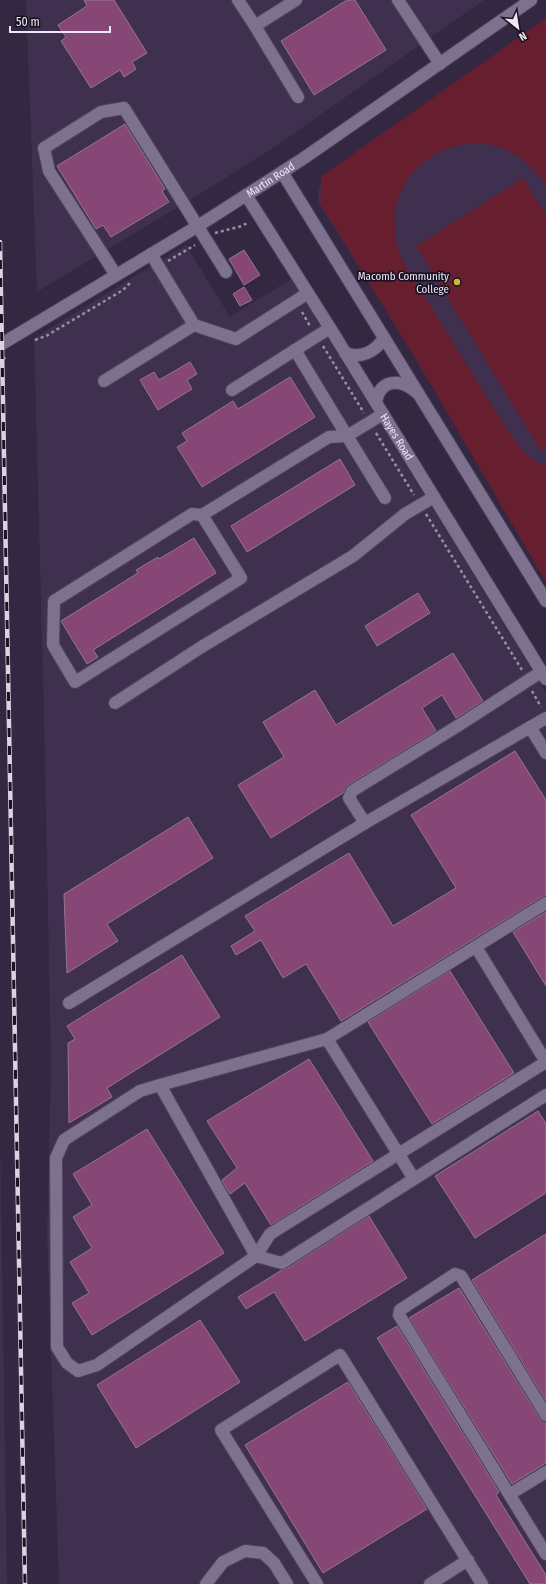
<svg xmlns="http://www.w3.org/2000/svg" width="546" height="1584" viewBox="0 0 546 1584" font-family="'Fira Sans Condensed',sans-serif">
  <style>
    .built { fill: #3f3050 }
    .green { fill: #671f30 }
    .building { fill: #864676; stroke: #95778c }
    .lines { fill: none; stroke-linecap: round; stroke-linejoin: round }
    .minor-casing { stroke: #4e4459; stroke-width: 14 }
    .path { stroke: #998fa4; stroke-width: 2.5; stroke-dasharray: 3 3; stroke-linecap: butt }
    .minor { stroke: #7e718f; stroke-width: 12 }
    .rail-casing { stroke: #dbd3e5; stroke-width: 4.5 }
    .rail { stroke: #18131f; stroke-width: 3; stroke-dasharray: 9; stroke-linecap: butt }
    .poi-dot { fill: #c2bd3f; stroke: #18131f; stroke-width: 1.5 }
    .labels { text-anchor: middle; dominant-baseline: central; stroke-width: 3.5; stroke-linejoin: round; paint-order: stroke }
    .street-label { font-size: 11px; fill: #eee7f8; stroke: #18131f }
    .poi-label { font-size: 11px; fill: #eee7f8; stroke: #18131f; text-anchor: end }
  </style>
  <rect width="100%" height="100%" fill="#332741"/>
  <g class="built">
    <path d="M26,0h458l-211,148 -68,43 -168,101z"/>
    <path d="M546,21v548l-227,-366 -1,-9 4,-15z"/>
    <path d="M186,245l44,72 61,-38 255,414v891h-487l-12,-350 4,-169 -7,-350 -10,-377z"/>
    <path d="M0,1131l7,453h-7z"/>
  </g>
  <g class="green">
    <path d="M546,18v168c-58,-93 -191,-18 -140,81l106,170 16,19 18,11v115l-129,-221 -97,-158 2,-27z"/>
    <path d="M523,178l23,37v233l-5,3 -125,-205z"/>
  </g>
  <g class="building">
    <path d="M84,0h30l33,53 -15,9 4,7 -12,8 -4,-7 -29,18 -30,-47 5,-4 -8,-12 29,-19z"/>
    <path d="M347,0h8l31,50 -72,45 -33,-54z"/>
    <path d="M125,124l40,65 -3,2 7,11 -58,35 -8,-12 -7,4 -39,-63z"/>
    <path d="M244,250l16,25 -16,10 -15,-26z"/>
    <path d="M244,287l8,13 -12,6 -7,-12z"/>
    <path d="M190,362l7,12 -10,6 5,9 -34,21 -18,-30 14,-8 5,8z"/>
    <path d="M290,377l25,40 -113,70 -25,-40 10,-6 -5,-8 51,-32 5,8z"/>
    <path d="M340,459l15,26 -108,67 -16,-26z"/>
    <path d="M194,538l22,35 -123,77 5,7 -11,7 -26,-43 77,-48 -2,-3 22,-13 1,2z"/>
    <path d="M418,593l12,20 -53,33 -12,-20z"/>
    <path d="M453,653l30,48 -27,17 -14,-23 -20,13 14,23 -88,54 -5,8 -72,45 -33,-53 46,-28 -21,-35 52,-32 21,35z"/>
    <path d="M515,751l31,49v96l-4,1 -201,124 -35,-57 -23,14 -22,-38 -25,15 -5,-9 24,-15 -10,-15 104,-63 44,73 63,-38 -45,-73z"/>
    <path d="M188,817l25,41 -106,66 11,17 -51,32 -3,-79z"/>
    <path d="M546,912v74l-33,-54z"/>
    <path d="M182,955l38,62 -113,71 5,9 -43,26 -1,-80 7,-4 -8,-13z"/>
    <path d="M450,971l64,102 -82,51 -64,-102z"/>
    <path d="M309,1059l64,102 -102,64 -26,-42 -15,11 -5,-8 -3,-6 15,-12 -30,-47z"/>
    <path d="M538,1111l8,13v69l-71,45 -40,-62z"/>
    <path d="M147,1129l77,124 -132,82 -20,-32 17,-10 -19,-31 22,-14 -19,-31 19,-12 -19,-31z"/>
    <path d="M369,1216l38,62 -102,63 -31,-49 -28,17 -8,-12 44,-27 4,-1z"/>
    <path d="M546,1234v167l-74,-121z"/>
    <path d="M459,1288l81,131 6,3v41l-34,21 -103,-166z"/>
    <path d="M200,1320l40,62 -104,66 -39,-63z"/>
    <path d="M397,1326l102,166 -3,3 50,80v9h-16l-153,-246z"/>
    <path d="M348,1382l79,127 -104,64 -78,-128z"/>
  </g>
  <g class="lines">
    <g class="minor-casing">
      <g id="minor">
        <path d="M238,0l17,26"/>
        <path d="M296,0l-41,26 43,71"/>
        <path d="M398,0l42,64"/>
        <path d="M282,172l264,429"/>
        <path id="s1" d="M246,195l84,133 216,351"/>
        <path d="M151,254l43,71 42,14 72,-46"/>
        <path d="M116,275l-67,-104 -5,-23 57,-36 23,-4 102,164"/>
        <path d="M330,328l-35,22 52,86 36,-22"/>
        <path id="s2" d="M0,345l198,-119 106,-68 227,-158"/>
        <path d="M345,353c16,6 30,-1 39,-15"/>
        <path d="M104,381l90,-56"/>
        <path d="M232,390l63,-40"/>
        <path d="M376,402c4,-23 24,-24 40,-10"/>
        <path d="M202,515l39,63 -166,104 -22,-37 1,-44 138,-87 10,1 127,-78 18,-1 38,62"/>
        <path d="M115,703l88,-57 150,-90 52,-42 29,-17"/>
        <path d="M530,727l16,26"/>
        <path d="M365,823l-16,-25 3,-7 104,-64 85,-55"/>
        <path d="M476,947l70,115"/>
        <path d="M69,1003l296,-180 181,-105"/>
        <path d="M327,1039l87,140"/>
        <path d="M546,1062l-276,172 -14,22 26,7 264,-168"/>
        <path d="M160,1085l96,171 -159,109 -19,6 -11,-8 -10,-16 -1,-189 8,-18 76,-49 20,-6 167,-46 219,-136"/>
        <path d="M546,1415l-85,-139 -6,-2 -55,36 -1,5 147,239"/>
        <path d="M510,1494l36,-22"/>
        <path d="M206,1584l17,-22 22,-11 18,2 11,10 13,21"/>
        <path d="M317,1584l-96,-154 119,-75 142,229"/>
        <path d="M430,1584l38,-24"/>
      </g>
    </g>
    <g class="path">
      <path d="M215,233l27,-7 7,-4"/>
      <path d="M168,261l27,-16"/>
      <path d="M302,312l8,14"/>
      <path d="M35,340l11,-4 77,-46 8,-8"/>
      <path d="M323,346l41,67"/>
      <path d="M3,359l5,-3"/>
      <path d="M376,433l38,62"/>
      <path d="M426,514l96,156"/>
      <path d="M532,691l9,16"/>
    </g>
    <use href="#minor" class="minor"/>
    <g class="rail-casing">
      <path id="rail" d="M0,242l25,1342"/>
    </g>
    <use href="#rail" class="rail"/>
  </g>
  <circle class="poi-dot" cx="457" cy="282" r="4"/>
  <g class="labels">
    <g class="street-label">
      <text stroke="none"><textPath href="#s2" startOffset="317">Martin Road</textPath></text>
      <text stroke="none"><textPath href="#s1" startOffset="285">Hayes Road</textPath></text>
    </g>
    <g class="poi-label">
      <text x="449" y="276">Macomb Community<tspan x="449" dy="13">College</tspan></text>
    </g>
  </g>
  <g transform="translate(518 28) rotate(150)" stroke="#18131f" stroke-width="3" paint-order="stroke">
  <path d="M0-3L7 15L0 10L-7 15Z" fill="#eee7f8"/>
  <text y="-6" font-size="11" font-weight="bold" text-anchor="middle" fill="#eee7f8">N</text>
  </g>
  <path d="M10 26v6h100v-6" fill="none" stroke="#eee7f8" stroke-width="2"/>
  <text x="16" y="26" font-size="12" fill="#eee7f8" stroke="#18131f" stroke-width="3" paint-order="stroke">50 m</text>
</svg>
